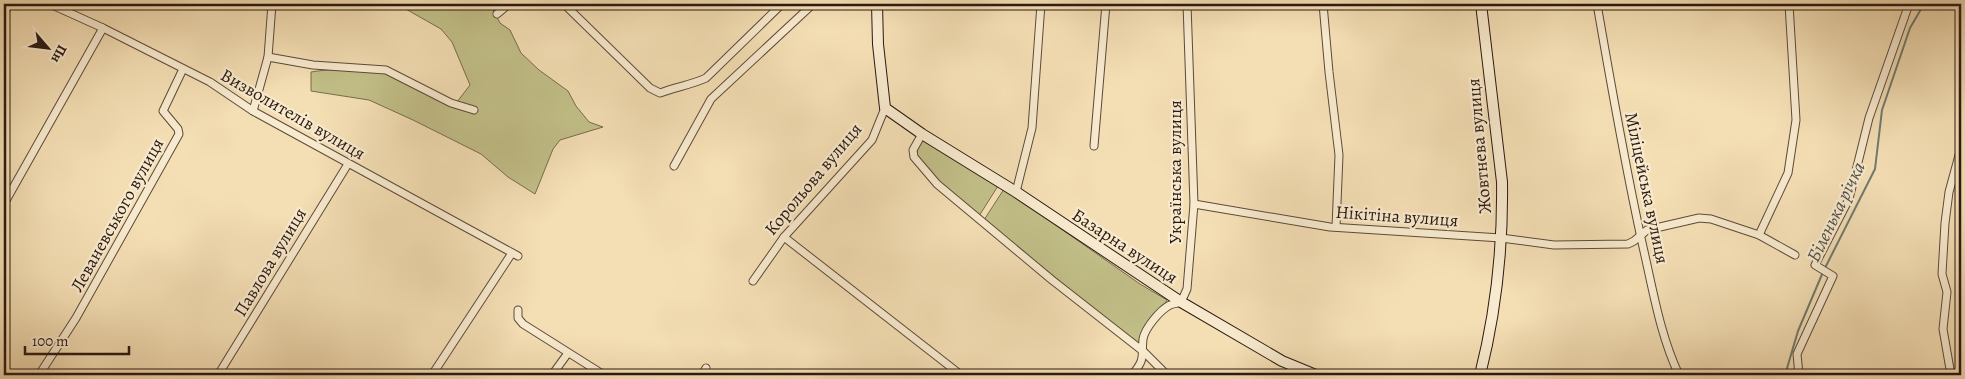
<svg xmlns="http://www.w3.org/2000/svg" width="1965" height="379" viewBox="0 0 1965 379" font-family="Alegreya,serif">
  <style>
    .green { fill: #c2bf88; stroke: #766c4d }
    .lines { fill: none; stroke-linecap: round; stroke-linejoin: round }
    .stream { stroke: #6e7b72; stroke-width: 2 }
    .street-casing { stroke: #5c4a3a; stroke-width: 9 }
    .secondary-casing { stroke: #2a1912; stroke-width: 12 }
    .street { stroke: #f8eace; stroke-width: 7 }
    .secondary { stroke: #f8eace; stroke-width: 10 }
    .labels { text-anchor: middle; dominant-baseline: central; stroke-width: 4.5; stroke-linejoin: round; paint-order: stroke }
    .street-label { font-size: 18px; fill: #2a1912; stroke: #f8eace }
    .water-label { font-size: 19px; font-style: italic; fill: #52524a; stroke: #f8eace }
  </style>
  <rect width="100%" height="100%" fill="#f4deb4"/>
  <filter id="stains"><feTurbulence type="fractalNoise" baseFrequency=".004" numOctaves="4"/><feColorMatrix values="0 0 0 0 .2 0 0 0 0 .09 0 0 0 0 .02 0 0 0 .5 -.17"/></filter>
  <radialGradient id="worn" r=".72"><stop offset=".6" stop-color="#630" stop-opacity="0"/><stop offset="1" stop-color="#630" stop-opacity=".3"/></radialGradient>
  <g class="green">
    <path d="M397,4h93l10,19 10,7 11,23 18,17 29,21 8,15 13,16 14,5 -43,13 -7,9 -18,45 -27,-17 -27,-23 -68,-34 -44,-20 -58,-9v-19c22,-4 52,-3 75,1l69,35 2,-6 13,-17 -18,-43 -11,-13z"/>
    <path d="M923,140l75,46 -19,30 -41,-35 -21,-25v-7z"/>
    <path d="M1004,189l136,95 27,16 -28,45 -155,-125z"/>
  </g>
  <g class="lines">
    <g class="stream">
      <path d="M1825,268l50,-99 7,-59 28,-82 14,-24"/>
      <path d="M1785,375l13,-44 25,-59"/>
    </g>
    <g class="street-casing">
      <g id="street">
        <path d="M50,4l53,24 107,54 43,29 265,145"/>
        <path d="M564,4l86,84 10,5c15,-6 31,-8 46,-15l76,-74"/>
        <path d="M1323,4l6,68 10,83 -3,72"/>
        <path d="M1597,4c14,81 28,162 46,243 10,43 17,88 36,128"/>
        <path d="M4,14l5,-10"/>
        <path d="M497,14l12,-10"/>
        <path d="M268,57l45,8 73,5 65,33 23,7"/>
        <path d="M253,111l15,-54 4,-53"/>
        <path d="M922,134l-9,16 1,7 23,27 115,96 92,72 23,23"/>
        <path d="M1094,146l12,-142"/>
        <path d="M674,166l37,-67 102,-95"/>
        <path d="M1016,192l16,-64 9,-124"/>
        <path d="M4,204l99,-176"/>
        <path d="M1194,204l136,23 171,11 53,7 74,-1 6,-3 13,-11 52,-12 12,1 48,16 36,20"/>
        <path d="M1759,235l29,-62 8,-53 -7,-116"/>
        <path d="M784,237l177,138"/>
        <path d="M753,281l31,-44 88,-97 13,-32"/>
        <path d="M518,310v8l5,6 81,51"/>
        <path d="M39,375l37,-57 103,-184 -1,-5 -15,-18 20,-42"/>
        <path d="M218,375l130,-211"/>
        <path d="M432,375l80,-122"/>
        <path d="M552,375l16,-22"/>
        <path d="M702,375l4,-7"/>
        <path d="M1132,375c14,-17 9,-17 11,-36 2,-11 17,-29 27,-34 3,-1 8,-2 11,-3l6,-13 7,-85 -7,-200"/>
        <path d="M1799,375l-2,-21 36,-78 -18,-11 34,-66 20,-81 40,-114"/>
        <path d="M1951,375l-8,-46 4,-37 -5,-18 3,-51 4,-31 12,-44"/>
      </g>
    </g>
    <g class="secondary-casing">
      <g id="secondary">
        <path d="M877,4l1,40 7,64 37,26 94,58 165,110 101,59 34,14"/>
        <path d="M1480,375c16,-63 23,-129 22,-193l-21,-178"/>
      </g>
    </g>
    <use href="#street" class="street"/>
    <use href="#secondary" class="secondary"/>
  </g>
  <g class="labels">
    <g class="street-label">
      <text transform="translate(293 114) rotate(30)">Визволителів вулиця</text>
      <text transform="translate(1479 146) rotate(-95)">Жовтнева вулиця</text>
      <text transform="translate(1175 172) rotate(-90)">Українська вулиця</text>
      <text transform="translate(813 179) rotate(-50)">Корольова вулиця</text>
      <text transform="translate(1647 188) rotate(78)">Міліцейська вулиця</text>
      <text transform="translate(117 215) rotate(-61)">Леваневського вулиця</text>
      <text transform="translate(1397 216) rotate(4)">Нікітіна вулиця</text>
      <text transform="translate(1125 246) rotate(33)">Базарна вулиця</text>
      <text transform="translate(270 262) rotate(-59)">Павлова вулиця</text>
    </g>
    <g class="water-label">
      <text transform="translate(1836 212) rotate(-64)">Біленька річка</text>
    </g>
  </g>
  <rect width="1965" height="379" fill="none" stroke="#f4deb4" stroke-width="20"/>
  <rect x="5" y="5" width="1955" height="369" fill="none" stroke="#2a1912" stroke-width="2.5"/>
  <rect x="10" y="10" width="1945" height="359" fill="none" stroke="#2a1912"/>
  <g transform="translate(48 48) rotate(118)" stroke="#f8eace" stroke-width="4" paint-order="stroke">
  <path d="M0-4L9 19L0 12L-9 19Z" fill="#2a1912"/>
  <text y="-8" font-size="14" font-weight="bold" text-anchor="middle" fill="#2a1912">Пн</text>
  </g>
  <path d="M25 346v8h104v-8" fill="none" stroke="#2a1912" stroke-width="2.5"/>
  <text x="32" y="346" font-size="15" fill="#2a1912" stroke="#f8eace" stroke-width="4" paint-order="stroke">100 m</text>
  <rect width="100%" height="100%" filter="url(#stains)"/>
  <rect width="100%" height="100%" fill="url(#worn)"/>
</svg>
